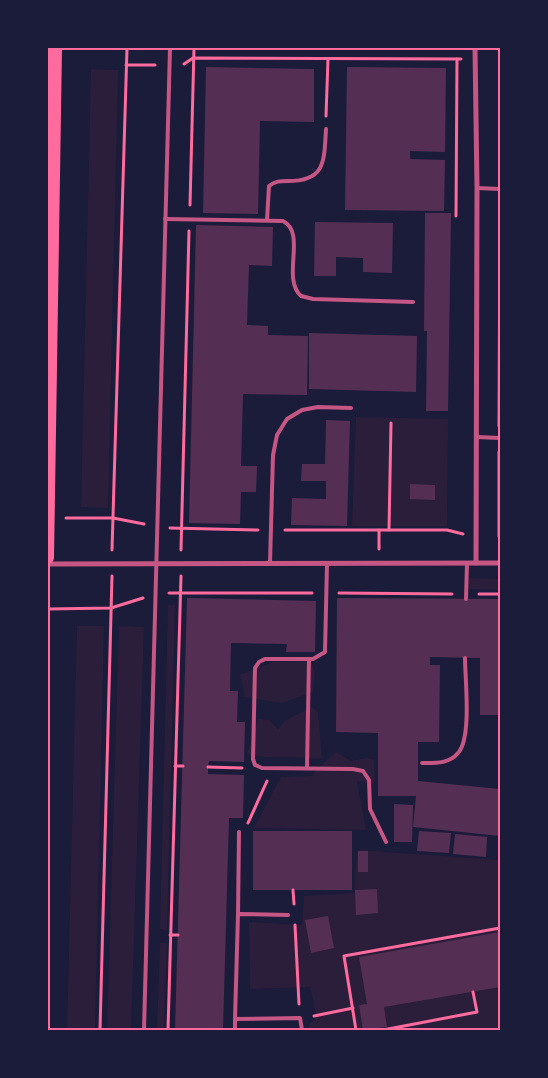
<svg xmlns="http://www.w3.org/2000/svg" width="548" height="1078" viewBox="0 0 548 1078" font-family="Barlow,sans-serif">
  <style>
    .green { fill: #2a1e3b }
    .building { fill: #542f53 }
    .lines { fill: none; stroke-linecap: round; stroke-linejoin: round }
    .path { stroke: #ff6b9d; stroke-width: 3 }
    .service { stroke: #c65784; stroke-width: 4 }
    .minor { stroke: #c65784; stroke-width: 5 }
    .primary { stroke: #ff6b9d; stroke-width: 12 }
    .neatline { fill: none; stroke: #ff6b9d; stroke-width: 2 }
  </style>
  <rect width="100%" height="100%" fill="#1b1b3a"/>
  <g class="green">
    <path d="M91,69l27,1 -10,438 -27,-1z"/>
    <path d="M356,417l92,2 -1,107h-95z"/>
    <path d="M469,578l31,1v11l-31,-1z"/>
    <path d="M168,605h7l-8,325 -7,-1z"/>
    <path d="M77,626h27l-9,404h-28z"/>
    <path d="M119,626l25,1 -13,403h-24z"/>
    <path d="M311,661l4,12 -2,19 -31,11 -37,-6 -5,-22 33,-13z"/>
    <path d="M312,707l6,5 4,46c-10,2 -17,-1 -27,-1 -17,-1 -32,2 -48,-3l11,-35 11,1 9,9 8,-9z"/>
    <path d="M336,752l15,9 16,-3 7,2 1,22 -6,4 -7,-5 -5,1 9,48 -112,-2 27,-51 30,-1z"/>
    <path d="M357,850l143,10v170h-192l2,-7 7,-5 -7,-31 -60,2 -1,-67 53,3 2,-29 50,-3z"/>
    <path d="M160,943h7l-3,87h-7z"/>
  </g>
  <g class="building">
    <path d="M206,67l108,2v53l-54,-1 -2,93 -55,-1z"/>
    <path d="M347,67l99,1 -1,84 -35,-1v8l35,1 -1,51 -99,-1z"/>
    <path d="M425,213h26l-3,198h-22l1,-80h-3z"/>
    <path d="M315,222l78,1 -1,50 -29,-1v-14l-27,-1v19h-22z"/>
    <path d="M196,225l77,2 -1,39 -23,-1 -2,60 21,1v9l40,1 -1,59 -64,-1 -2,72h16l-1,26h-15l-1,32 -51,-1z"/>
    <path d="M309,333l108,3 -1,56 -107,-3z"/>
    <path d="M326,420l24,1 -3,105 -56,-1 1,-27 34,1v-18h-25l1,-17h23z"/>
    <path d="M410,484l25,1v15l-25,-1z"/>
    <path d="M187,598l129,3 -1,51h-29l1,-8 -56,-1 -1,48h8l-1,31h8l-1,40 -35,-1 -1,6v7l36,1 -1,43h-14l-6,212h-48z"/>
    <path d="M337,598l163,1v116h-20v-57l-50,-1v8h10l-1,77h-21v39l82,8v47l-87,-9 3,-31h-38v-63l-42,-1z"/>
    <path d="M394,804l19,1 -1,37h-18z"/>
    <rect x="253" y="831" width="99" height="59"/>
    <path d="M419,831l32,2 -2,20 -32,-2z"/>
    <path d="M455,834l32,3 -1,20 -33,-3z"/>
    <rect x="358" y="851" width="10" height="21"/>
    <path d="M377,889l1,24 -22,2 -1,-25z"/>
    <path d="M328,916l6,32 -23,5 -6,-33z"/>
    <path d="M500,932v55l-116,20 3,20 -24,3 -4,-25 8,-1 -8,-47z"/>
  </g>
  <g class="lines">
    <g class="path">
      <path d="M500,58v118"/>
      <path d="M184,64l9,-6 268,1"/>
      <path d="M126,65h29"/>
      <path d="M326,116l2,-57"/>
      <path d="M190,205l4,-157"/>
      <path d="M456,216l1,-157"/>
      <path d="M499,426l1,-224"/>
      <path d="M66,518h47l31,6"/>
      <path d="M170,528l88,2"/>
      <path d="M285,530h162l16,4"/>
      <path d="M379,530v19"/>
      <path d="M389,530l2,-107"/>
      <path d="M499,536v-84"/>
      <path d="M112,550l15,-502"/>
      <path d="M181,550l8,-319"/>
      <path d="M169,593h143"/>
      <path d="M339,593l113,1"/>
      <path d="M479,594h21"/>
      <path d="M48,609l63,-1 32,-10"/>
      <path d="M175,766h8"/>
      <path d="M208,767l34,1"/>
      <path d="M248,823l19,-42"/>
      <path d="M293,890l1,14"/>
      <path d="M295,925l4,79"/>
      <path d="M170,935h8"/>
      <path d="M314,1016l39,-8"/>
      <path d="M100,1030l12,-454"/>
      <path d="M168,1030l13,-454"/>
      <path d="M356,1030l-12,-74 156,-28"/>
      <path d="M383,1030l94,-18 -4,-20"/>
    </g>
    <g class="service">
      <path d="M477,188l23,1"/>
      <path d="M165,219l118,2c24,12 -2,57 18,75l12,3 100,3"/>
      <path d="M267,220l2,-34c6,-5 11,-5 19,-5 38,0 36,-20 38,-52"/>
      <path d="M477,437l23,1"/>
      <path d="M270,563l3,-108 4,-20 10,-16 15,-9 16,-3 33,1"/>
      <path d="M327,563l-2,89 -12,7h-48l-6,3 -4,6 -2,91 2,6 7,3 91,1 10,2 6,9 1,29 16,33"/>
      <path d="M466,599l1,-36"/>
      <path d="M422,763c13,0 27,1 36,-10 14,-15 7,-74 7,-95"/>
      <path d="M307,768l2,-109"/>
      <path d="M238,914l1,-82"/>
      <path d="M288,915l-50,-1 -3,105 65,-1 2,12"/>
      <path d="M144,1030l26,-982"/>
      <path d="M235,1030v-11"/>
    </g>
    <g class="minor">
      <path d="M475,48l2,140 -1,375"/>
      <path d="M48,564l452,-1"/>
    </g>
    <path class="primary" d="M48,558l8,-510"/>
  </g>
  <rect width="548" height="1078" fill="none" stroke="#1b1b3a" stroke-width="98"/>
  <rect x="49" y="49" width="450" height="980" class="neatline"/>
</svg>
